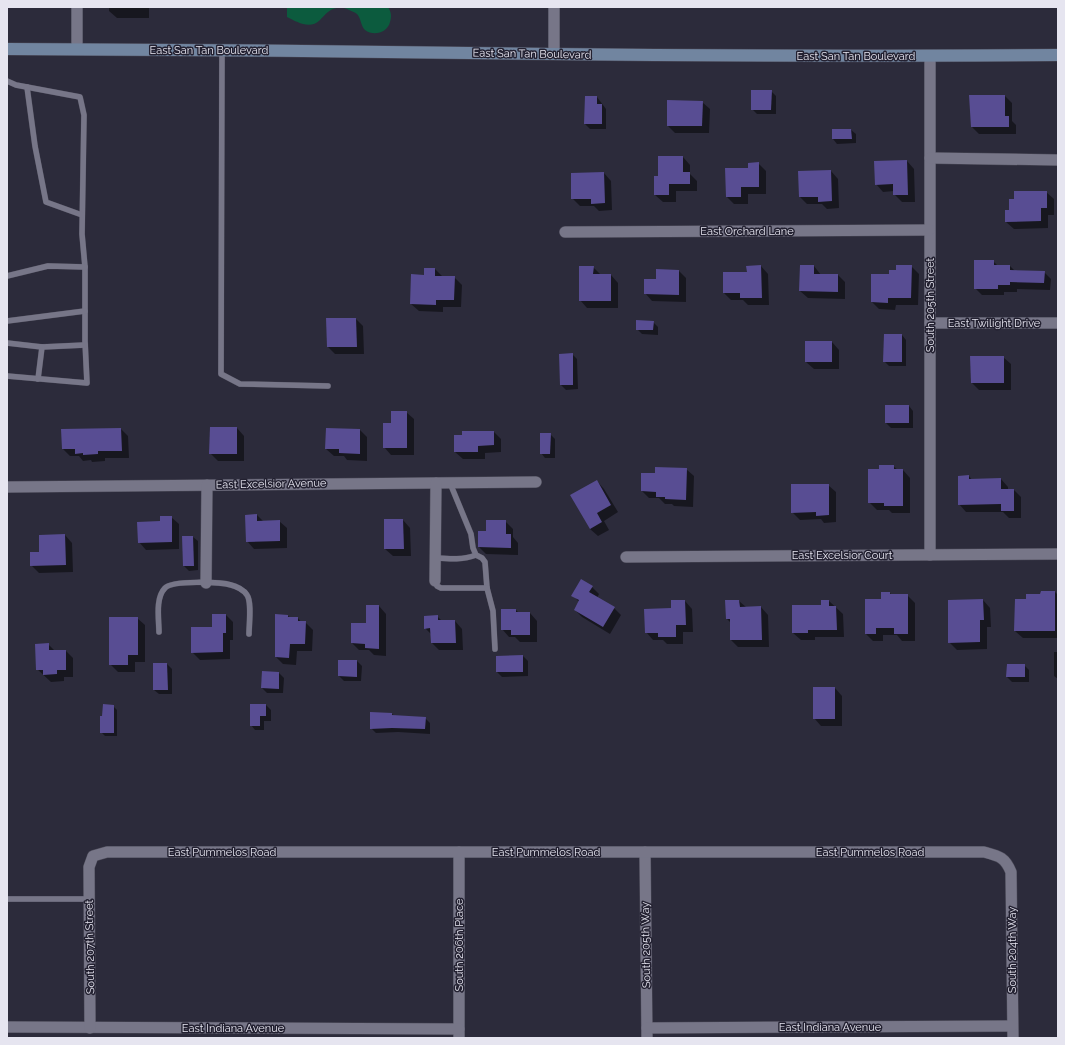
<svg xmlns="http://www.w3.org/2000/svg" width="1065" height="1045" viewBox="0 0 1065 1045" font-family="Raleway,sans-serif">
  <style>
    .green { fill: #0c5b3e }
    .shadow { fill: #0007 }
    .building { fill: #584d93 }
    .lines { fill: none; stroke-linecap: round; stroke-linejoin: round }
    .lane-casing { stroke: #4b4a58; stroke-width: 6 }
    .street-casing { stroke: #4b4a58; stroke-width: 12 }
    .secondary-casing { stroke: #4b4a58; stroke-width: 13 }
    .lane { stroke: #777688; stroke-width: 5.5 }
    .street { stroke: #777688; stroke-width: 11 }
    .secondary { stroke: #7185a0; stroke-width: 12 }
    .labels { text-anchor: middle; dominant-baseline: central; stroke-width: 3; stroke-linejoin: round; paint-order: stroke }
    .street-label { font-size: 11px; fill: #e6e5f0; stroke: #232131 }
  </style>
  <rect width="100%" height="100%" fill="#2c2b3b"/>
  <path class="green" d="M287,7h101c3,5 4,9 2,15 -2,10 -16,15 -25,8 -4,-3 -4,-12 -8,-16 -2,-2 -6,-3 -8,-4 -3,-2 -8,-3 -12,-2 -8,1 -12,7 -17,12 -10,10 -23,2 -33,-3z"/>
  <g class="shadow">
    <path d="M109,7h40v11h-32l-8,-7z"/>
    <path d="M771,91l5,5v18h-19l-5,-5z"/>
    <path d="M1005,96l7,7v18l4,4v9h-37l-7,-7z"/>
    <path d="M597,97l9,12v20h-16l-5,-5z"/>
    <path d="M702,102l8,7 -1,24h-34l-7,-7z"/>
    <path d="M833,130h18l5,4v9l-19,1 -4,-5z"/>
    <path d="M683,157l7,8v9l7,7v10h-21v11h-13l-8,-7 4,-18z"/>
    <path d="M907,161l7,8 1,33h-13l-8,-8v-3l-11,1 -7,-8z"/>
    <path d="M758,163l8,8v23h-18v10h-14l-7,-7 -1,-28h23z"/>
    <path d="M831,171l7,8 1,29 -12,1 -5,-5h-15l-7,-7 -1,-25z"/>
    <path d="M604,173l7,8 1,29 -13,1 -5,-5h-14l-8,-8z"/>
    <path d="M1046,192l8,7v16h-6v13l-34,1 -8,-7 9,-22z"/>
    <path d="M993,261l5,5h12l5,5 29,1 7,7 -1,11 -33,-1v3h-13v3h-22l-7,-7z"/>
    <path d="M761,266l7,8 1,31h-21l-5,-5h-12l-7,-7 24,-20z"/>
    <path d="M814,266l7,9h17l7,7v17l-37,-1 -8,-7z"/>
    <path d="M911,266l8,8 -1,31h-22l-1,5 -16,-1 -7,-7 18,-27 7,-4z"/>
    <path d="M593,267l8,8h10l7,8v25h-31l-7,-8z"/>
    <path d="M435,269l7,7 12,1 8,8 -1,22h-18v5l-24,-1 -8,-7 14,-28z"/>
    <path d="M679,271l7,7v24l-34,-1 -7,-8 12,-13z"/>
    <path d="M356,319l7,7 1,28h-29l-7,-7z"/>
    <path d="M653,322l5,5v8l-16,-1 -5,-5z"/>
    <path d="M902,335l4,5v26h-17l-5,-5z"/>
    <path d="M832,342l7,8v19h-25l-8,-7z"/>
    <path d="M572,354l5,5 1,30 -12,1 -5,-5z"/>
    <path d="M1003,357l8,7v26h-32l-7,-7z"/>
    <path d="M886,406h23l4,5v17h-22l-5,-5z"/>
    <path d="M406,412l8,7v36h-23l-7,-8z"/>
    <path d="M237,428l7,8v25h-26l-8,-8z"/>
    <path d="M121,429l7,7 1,22h-24v3l-13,1 -1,-2 -8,1 -4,-5h-9l-7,-7 -1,-19z"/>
    <path d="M360,430l7,7v24l-20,-1 -3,-4h-10l-8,-7z"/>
    <path d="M494,432l7,7v13l-16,1v6h-22l-8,-7 8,-16z"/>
    <path d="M550,434l5,5v19h-10l-4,-5z"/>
    <path d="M893,466l5,4h5l7,8v35h-18l-3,-3h-12l-8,-8 11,-32z"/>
    <path d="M686,469l8,7 -1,31 -19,-1 -2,-2h-7l-6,-6h-10l-7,-7 14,-17z"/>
    <path d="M959,476h10l3,4 29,-1 7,8v3h6l7,7v21h-12l-6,-6h-37l-7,-8z"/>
    <path d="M597,481l7,8 14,23 -14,9 5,9 -11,6 -8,-7z"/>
    <path d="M828,485l8,7v30l-12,1 -3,-4 -21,1 -8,-8z"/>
    <path d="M257,515l6,6h16l8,7v20l-33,1 -7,-8z"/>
    <path d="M171,517l8,7v25l-33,1 -7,-8 22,-20z"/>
    <path d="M403,520l7,8 1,28h-18l-8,-7z"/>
    <path d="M505,521l8,8v8l5,6v12l-32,-1 -7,-7 8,-15z"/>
    <path d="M65,535l7,8 1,29 -34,1 -8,-8 9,-12z"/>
    <path d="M193,537l5,4v29l-9,1 -5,-5z"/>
    <path d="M592,587l7,7 -2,4 17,10 7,7 -11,19 -28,-17 -7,-7 4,-8 -6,-7z"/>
    <path d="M1042,592h13l3,3v43h-35l-8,-7 11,-31 15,-5z"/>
    <path d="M890,593l2,2h15l8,8v38h-13l-5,-6h-14v6h-10l-7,-7 16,-34z"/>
    <path d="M983,600l7,8 1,19h-4v22l-30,1 -8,-8z"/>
    <path d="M685,601l7,8 1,23h-10v12h-16l-4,-4h-10l-7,-8 26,-23z"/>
    <path d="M739,601l7,6h15l7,8 1,32h-31l-7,-7v-17l-4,-4z"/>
    <path d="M822,601h7l14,13 1,23h-29v3h-14l-8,-7 29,-27z"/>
    <path d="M379,606l7,8v42l-12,-1 -5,-5h-10l-7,-7z"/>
    <path d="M502,610h14l3,3h11l7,8v21h-17l-5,-5h-6l-7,-8z"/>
    <path d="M226,615l7,7v18h-3v19l-30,1 -8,-8 21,-24z"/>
    <path d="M276,615l12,1 3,2h7l3,4h4l8,8 -1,21h-15l-1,14 -13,-1 -7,-7z"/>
    <path d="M437,616l5,5h13l7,8 1,21h-24l-7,-7v-8l-7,-7z"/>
    <path d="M137,618l8,7v37h-10v10h-17l-8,-8z"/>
    <path d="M48,644l7,7h11l7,7v19h-9v4l-13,1 -14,-13z"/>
    <path d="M1054,652h4v27l-4,-3z"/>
    <path d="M523,656l5,5v15l-26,1 -5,-5z"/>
    <path d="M357,661l5,5 -1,15h-17l-5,-5z"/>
    <path d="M167,664l5,5v25h-13l-5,-4z"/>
    <path d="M1024,665l5,5v12h-17l-5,-5z"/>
    <path d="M263,672l16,1 5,5 -1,15h-16l-5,-5z"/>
    <path d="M835,688l7,8v30h-21l-7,-8z"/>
    <path d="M266,705l5,5v11h-7v9h-9l-4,-5z"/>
    <path d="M113,706l4,4v26h-12l-4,-4z"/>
    <path d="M392,714l3,2 30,2 5,5v11l-32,-2 -22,1 -5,-5z"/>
  </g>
  <g class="building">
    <path d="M751,90h21l-1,20h-20z"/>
    <path d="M969,95h36v21h4v11h-38z"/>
    <path d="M585,96h12v8h5v20h-18z"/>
    <path d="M667,100l36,1 -1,25h-35z"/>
    <path d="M832,129h19l1,10h-20z"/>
    <path d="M658,156h25v16h7v12h-21v11h-15v-19h4z"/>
    <path d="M907,160l1,35h-15v-11l-18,1 -1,-24z"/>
    <path d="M759,162v25h-18v10h-15l-1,-29h23v-5z"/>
    <path d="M831,170l1,31 -14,1v-5h-19l-1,-26z"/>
    <path d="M604,172l1,31 -14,1v-5h-20v-26z"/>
    <path d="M1014,191h33v17h-6v13l-36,1v-12h4v-11h5z"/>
    <path d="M974,260h20v5h16v5l35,1 -1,12 -34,-1v3h-12v4h-24z"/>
    <path d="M761,265l1,33h-22v-5h-17v-21h24l-1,-6z"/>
    <path d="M800,265h14v9h24v18l-39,-1z"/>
    <path d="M896,265h16l-1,33h-23v5l-17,-1v-28h18v-4h7z"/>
    <path d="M579,266h15l-1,8h18v27h-32z"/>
    <path d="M424,268h11v8h20l-1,24h-18v5l-26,-1 1,-30 13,1z"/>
    <path d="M656,269l23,1v25l-35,-1v-15h12z"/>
    <path d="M326,318h30l1,29h-30z"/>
    <path d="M636,320l18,1 -1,9h-17z"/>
    <path d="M884,334h18v28h-19z"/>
    <rect x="805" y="341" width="27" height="21"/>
    <path d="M573,353v32h-13l-1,-31z"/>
    <path d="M970,356h34v27h-33z"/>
    <rect x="885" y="405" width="24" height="18"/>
    <path d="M391,411h16v37h-24v-25h8z"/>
    <path d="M210,427h27v27h-28z"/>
    <path d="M121,428l1,23h-24v3l-15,1v-2l-8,1v-5h-13l-1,-20z"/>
    <path d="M326,428l34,1v25l-21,-1v-4h-14z"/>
    <path d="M462,431h32v14l-16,1v6h-24v-17h8z"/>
    <path d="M540,433h11l-1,21h-10z"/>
    <path d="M879,465h15v4h9v37h-19v-3h-16v-34h11z"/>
    <path d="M655,467l32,1 -1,32 -21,-1v-2h-9v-5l-15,-1v-18h14z"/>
    <path d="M969,475v4l32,-1v11h13v22h-13v-7l-43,1v-29z"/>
    <path d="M597,480l14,25 -14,8 5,9 -12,7 -20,-34z"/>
    <path d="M791,484h38v31l-13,1v-4l-25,1z"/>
    <path d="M257,514v7l23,-1v21l-34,1 -1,-27z"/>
    <path d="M160,516h12v26l-34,1 -1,-21 23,-1z"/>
    <path d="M384,519h19l1,30h-20z"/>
    <path d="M486,520h20v14h5v14l-33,-1v-16h8z"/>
    <path d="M65,534l1,31 -36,1v-14h9v-17z"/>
    <path d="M182,536h11l1,30h-11z"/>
    <path d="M581,579l12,7 -4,6 26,15 -12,20 -29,-17 5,-10 -8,-4z"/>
    <path d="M1041,591h14v40h-41l1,-32h11v-5h14z"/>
    <path d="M881,592h9v2h18v40h-14v-6h-18v6h-11v-35h16z"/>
    <path d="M983,599l1,21h-4v22l-32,1v-43z"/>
    <path d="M671,600h14l1,25h-10v12h-18v-4h-13l-1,-24 27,-1z"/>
    <path d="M725,600h14l1,7 21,-1 1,34h-32v-21h-4z"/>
    <path d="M821,600h8v6h7l1,24h-29v3h-16v-28h29z"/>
    <path d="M366,605h13v44l-14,-1v-4l-14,-1v-20h15z"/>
    <path d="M501,609h15v3h14v23h-19v-5h-10z"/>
    <path d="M212,614h14v19h-3v19l-32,1v-26h21z"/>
    <path d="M275,614l13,1v2h10v4h8l-1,23h-15l-1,14 -14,-1z"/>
    <path d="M438,615v5h17l1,23h-25l-1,-15 -6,1v-13z"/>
    <path d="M109,617h29v38h-10v10h-19z"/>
    <path d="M49,643v7h17v20h-9v4l-14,1v-5h-7l-1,-26z"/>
    <path d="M523,655v17h-27v-16z"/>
    <path d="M338,660h19v17l-19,-1z"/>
    <path d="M153,663h14l1,27h-15z"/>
    <path d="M1007,664h18v13h-19z"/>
    <path d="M262,671l17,1v17l-18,-1z"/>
    <rect x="813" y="687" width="22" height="32"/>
    <path d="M103,704l11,1v28h-14v-17h2z"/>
    <path d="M250,704h16v12h-6v10h-10z"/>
    <path d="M370,712l22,1v2l34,2 -1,12 -33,-1 -22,1z"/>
  </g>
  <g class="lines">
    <g class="lane-casing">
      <g id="lane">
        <path d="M222,50l-1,324 19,10 88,2"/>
        <path d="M7,81l9,4 64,12 4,18 -2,119 3,33v74l2,42 -80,-7"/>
        <path d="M27,87l8,59 11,56 36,13"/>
        <path d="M7,276l41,-10 37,1"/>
        <path d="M7,321l78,-10"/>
        <path d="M7,343l35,4 43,-2"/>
        <path d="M38,379l4,-32"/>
        <path d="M450,483l21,51 2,14 3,7 6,3 3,4 2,26 6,23 2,38"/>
        <path d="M436,558c14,1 27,2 40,-3"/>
        <path d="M435,581l2,5 4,2h46"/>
        <path d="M159,632c0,-12 -4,-34 6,-44 7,-8 56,-6 66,-3 5,1 13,5 16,10 5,7 2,30 2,39"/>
        <path d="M7,899h82"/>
      </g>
    </g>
    <g class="street-casing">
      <g id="street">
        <path d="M77,7v42"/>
        <path d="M554,7v47"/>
        <path d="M930,56v499"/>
        <path d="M930,158l128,2"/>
        <path d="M565,232l364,-2"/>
        <path d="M930,323h128"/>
        <path d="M7,487l529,-5"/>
        <path d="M626,557l432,-3"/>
        <path d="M435,581l1,-98"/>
        <path d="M206,583l1,-98"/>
        <path d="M459,852v186"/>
        <path d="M645,852l2,186"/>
        <path d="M7,1027l452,2"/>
        <path d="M90,1028l-1,-161 4,-11 14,-4h877c15,4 21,5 27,20l2,166"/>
        <path d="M647,1028l365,-2"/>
      </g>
    </g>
    <g class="secondary-casing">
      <path id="secondary" d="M7,49c181,0 363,3 544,5 169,2 338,2 507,1"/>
    </g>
    <use href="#lane" class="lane"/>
    <use href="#street" class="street"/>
    <use href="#secondary" class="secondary"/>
  </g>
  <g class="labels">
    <g class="street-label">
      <text x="209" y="50">East San Tan Boulevard</text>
      <text transform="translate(532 54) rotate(1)">East San Tan Boulevard</text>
      <text x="856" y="56">East San Tan Boulevard</text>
      <text x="747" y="231">East Orchard Lane</text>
      <text transform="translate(930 305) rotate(-90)">South 205th Street</text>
      <text x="994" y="323">East Twilight Drive</text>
      <text transform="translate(271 484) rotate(-1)">East Excelsior Avenue</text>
      <text x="842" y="555">East Excelsior Court</text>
      <text x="222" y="852">East Pummelos Road</text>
      <text x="546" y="852">East Pummelos Road</text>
      <text x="870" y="852">East Pummelos Road</text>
      <text transform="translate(459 945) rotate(-90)">South 206th Place</text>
      <text transform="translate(646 945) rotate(-91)">South 205th Way</text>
      <text transform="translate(90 947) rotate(-91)">South 207th Street</text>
      <text transform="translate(1012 950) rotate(-90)">South 204th Way</text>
      <text x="830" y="1027">East Indiana Avenue</text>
      <text x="233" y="1028">East Indiana Avenue</text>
    </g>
  </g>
  <rect width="1065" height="1045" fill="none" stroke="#e6e5f0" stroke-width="16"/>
</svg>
